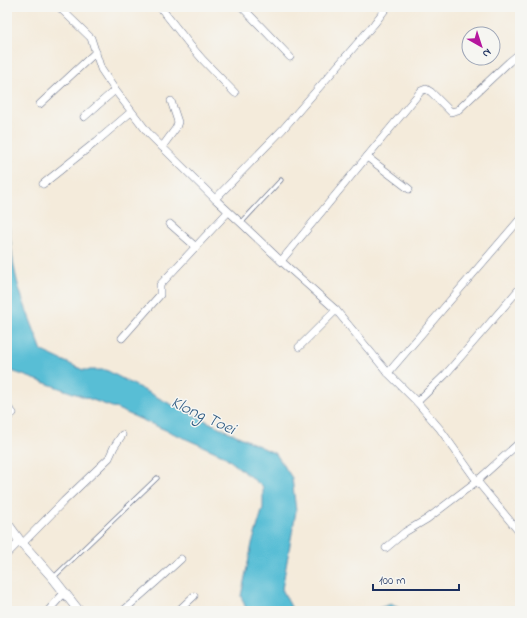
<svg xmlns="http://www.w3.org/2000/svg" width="527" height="618" viewBox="0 0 527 618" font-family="'Indie Flower',sans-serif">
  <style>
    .water { fill: #58bed5; stroke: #3a769a }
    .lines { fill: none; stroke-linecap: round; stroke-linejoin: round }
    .lane-casing { stroke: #67718a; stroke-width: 5 }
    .street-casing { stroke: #67718a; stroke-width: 8 }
    .secondary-casing { stroke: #67718a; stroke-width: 10 }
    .lane { stroke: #fff; stroke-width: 3.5 }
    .street { stroke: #fff; stroke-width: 7 }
    .secondary { stroke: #fff; stroke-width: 9 }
    .labels { text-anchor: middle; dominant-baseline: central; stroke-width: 3; stroke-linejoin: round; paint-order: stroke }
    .water-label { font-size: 17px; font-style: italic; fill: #2d5a82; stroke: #f6f6f2 }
  </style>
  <rect width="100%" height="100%" fill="#f6f6f2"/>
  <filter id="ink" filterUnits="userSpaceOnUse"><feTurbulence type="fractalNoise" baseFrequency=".025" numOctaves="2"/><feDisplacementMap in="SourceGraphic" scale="8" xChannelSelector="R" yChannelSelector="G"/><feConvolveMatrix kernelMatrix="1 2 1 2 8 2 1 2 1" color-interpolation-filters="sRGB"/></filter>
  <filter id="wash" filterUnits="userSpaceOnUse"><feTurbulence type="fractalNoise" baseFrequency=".012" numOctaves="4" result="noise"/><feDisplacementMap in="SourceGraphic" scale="16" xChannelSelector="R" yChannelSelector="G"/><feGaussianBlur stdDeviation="0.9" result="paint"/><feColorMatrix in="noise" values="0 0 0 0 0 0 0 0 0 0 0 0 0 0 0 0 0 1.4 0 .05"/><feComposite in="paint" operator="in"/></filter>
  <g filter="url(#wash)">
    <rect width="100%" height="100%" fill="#f4ebdb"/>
    <g class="water">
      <path d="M7,217c4,18 4,36 8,55 5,25 18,54 27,79l41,19h23l66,35 104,49 16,24 4,33 -14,78 11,22h-46l-6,-15 11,-52 11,-36v-21l-40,-32 -108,-47 -106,-38 -2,-2z"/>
      <path d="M391,604l14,7h-35z"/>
    </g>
  </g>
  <g filter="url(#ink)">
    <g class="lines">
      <g class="lane-casing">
        <g id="lane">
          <path d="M241,223l40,-43"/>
          <path d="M54,577l103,-99"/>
        </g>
      </g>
      <g class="street-casing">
        <g id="street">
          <path d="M59,7l32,31 10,31 14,21 34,44 66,65 26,24 40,38 55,49 52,63 29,29 23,27 37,52 43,52"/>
          <path d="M160,7l30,38 13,15 32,33"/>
          <path d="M242,7l48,50"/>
          <path d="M40,104l56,-52"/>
          <path d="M84,117l31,-27"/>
          <path d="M162,147l14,-19 2,-6 -7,-21"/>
          <path d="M367,157l42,32"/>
          <path d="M43,184l54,-43 34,-29"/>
          <path d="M215,199l68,-70 91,-105 13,-17"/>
          <path d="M170,224l26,23"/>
          <path d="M281,261l140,-170 5,-2 5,3 20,20 7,-2 51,-48 11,-9"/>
          <path d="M122,338l38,-43v-10l68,-73"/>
          <path d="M299,347l37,-37"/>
          <path d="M388,373l132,-154"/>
          <path d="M417,402l28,-27 75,-87"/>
          <path d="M7,407l6,6 -6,5"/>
          <path d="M23,543l41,-42 45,-43 5,-11 8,-12"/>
          <path d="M386,548l19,-16 22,-13 50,-38 43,-39"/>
          <path d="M7,554l13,-13"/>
          <path d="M48,611l16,-18"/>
          <path d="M123,611l34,-30 24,-22"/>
          <path d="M178,611l16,-15"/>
        </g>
      </g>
      <g class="secondary-casing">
        <path id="secondary" d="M7,523l13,18 33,37 26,33"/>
      </g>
      <use href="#lane" class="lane"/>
      <use href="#street" class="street"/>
      <use href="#secondary" class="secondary"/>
    </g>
  </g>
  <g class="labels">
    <g class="water-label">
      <text transform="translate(203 416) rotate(25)">Klong Toei</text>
    </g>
  </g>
  <rect width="527" height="618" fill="none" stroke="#f6f6f2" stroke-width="24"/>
  <g transform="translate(481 46) rotate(141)"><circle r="19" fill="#f6f6f2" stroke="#9ea6b7"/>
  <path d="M0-3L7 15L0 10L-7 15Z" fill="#b5179e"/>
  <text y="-6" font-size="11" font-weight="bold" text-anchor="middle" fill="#1b2f5e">N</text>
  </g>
  <path d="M373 584v6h86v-6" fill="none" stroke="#1b2f5e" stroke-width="2"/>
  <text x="379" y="584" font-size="12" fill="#1b2f5e" stroke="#f6f6f2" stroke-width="3" paint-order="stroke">100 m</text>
</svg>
